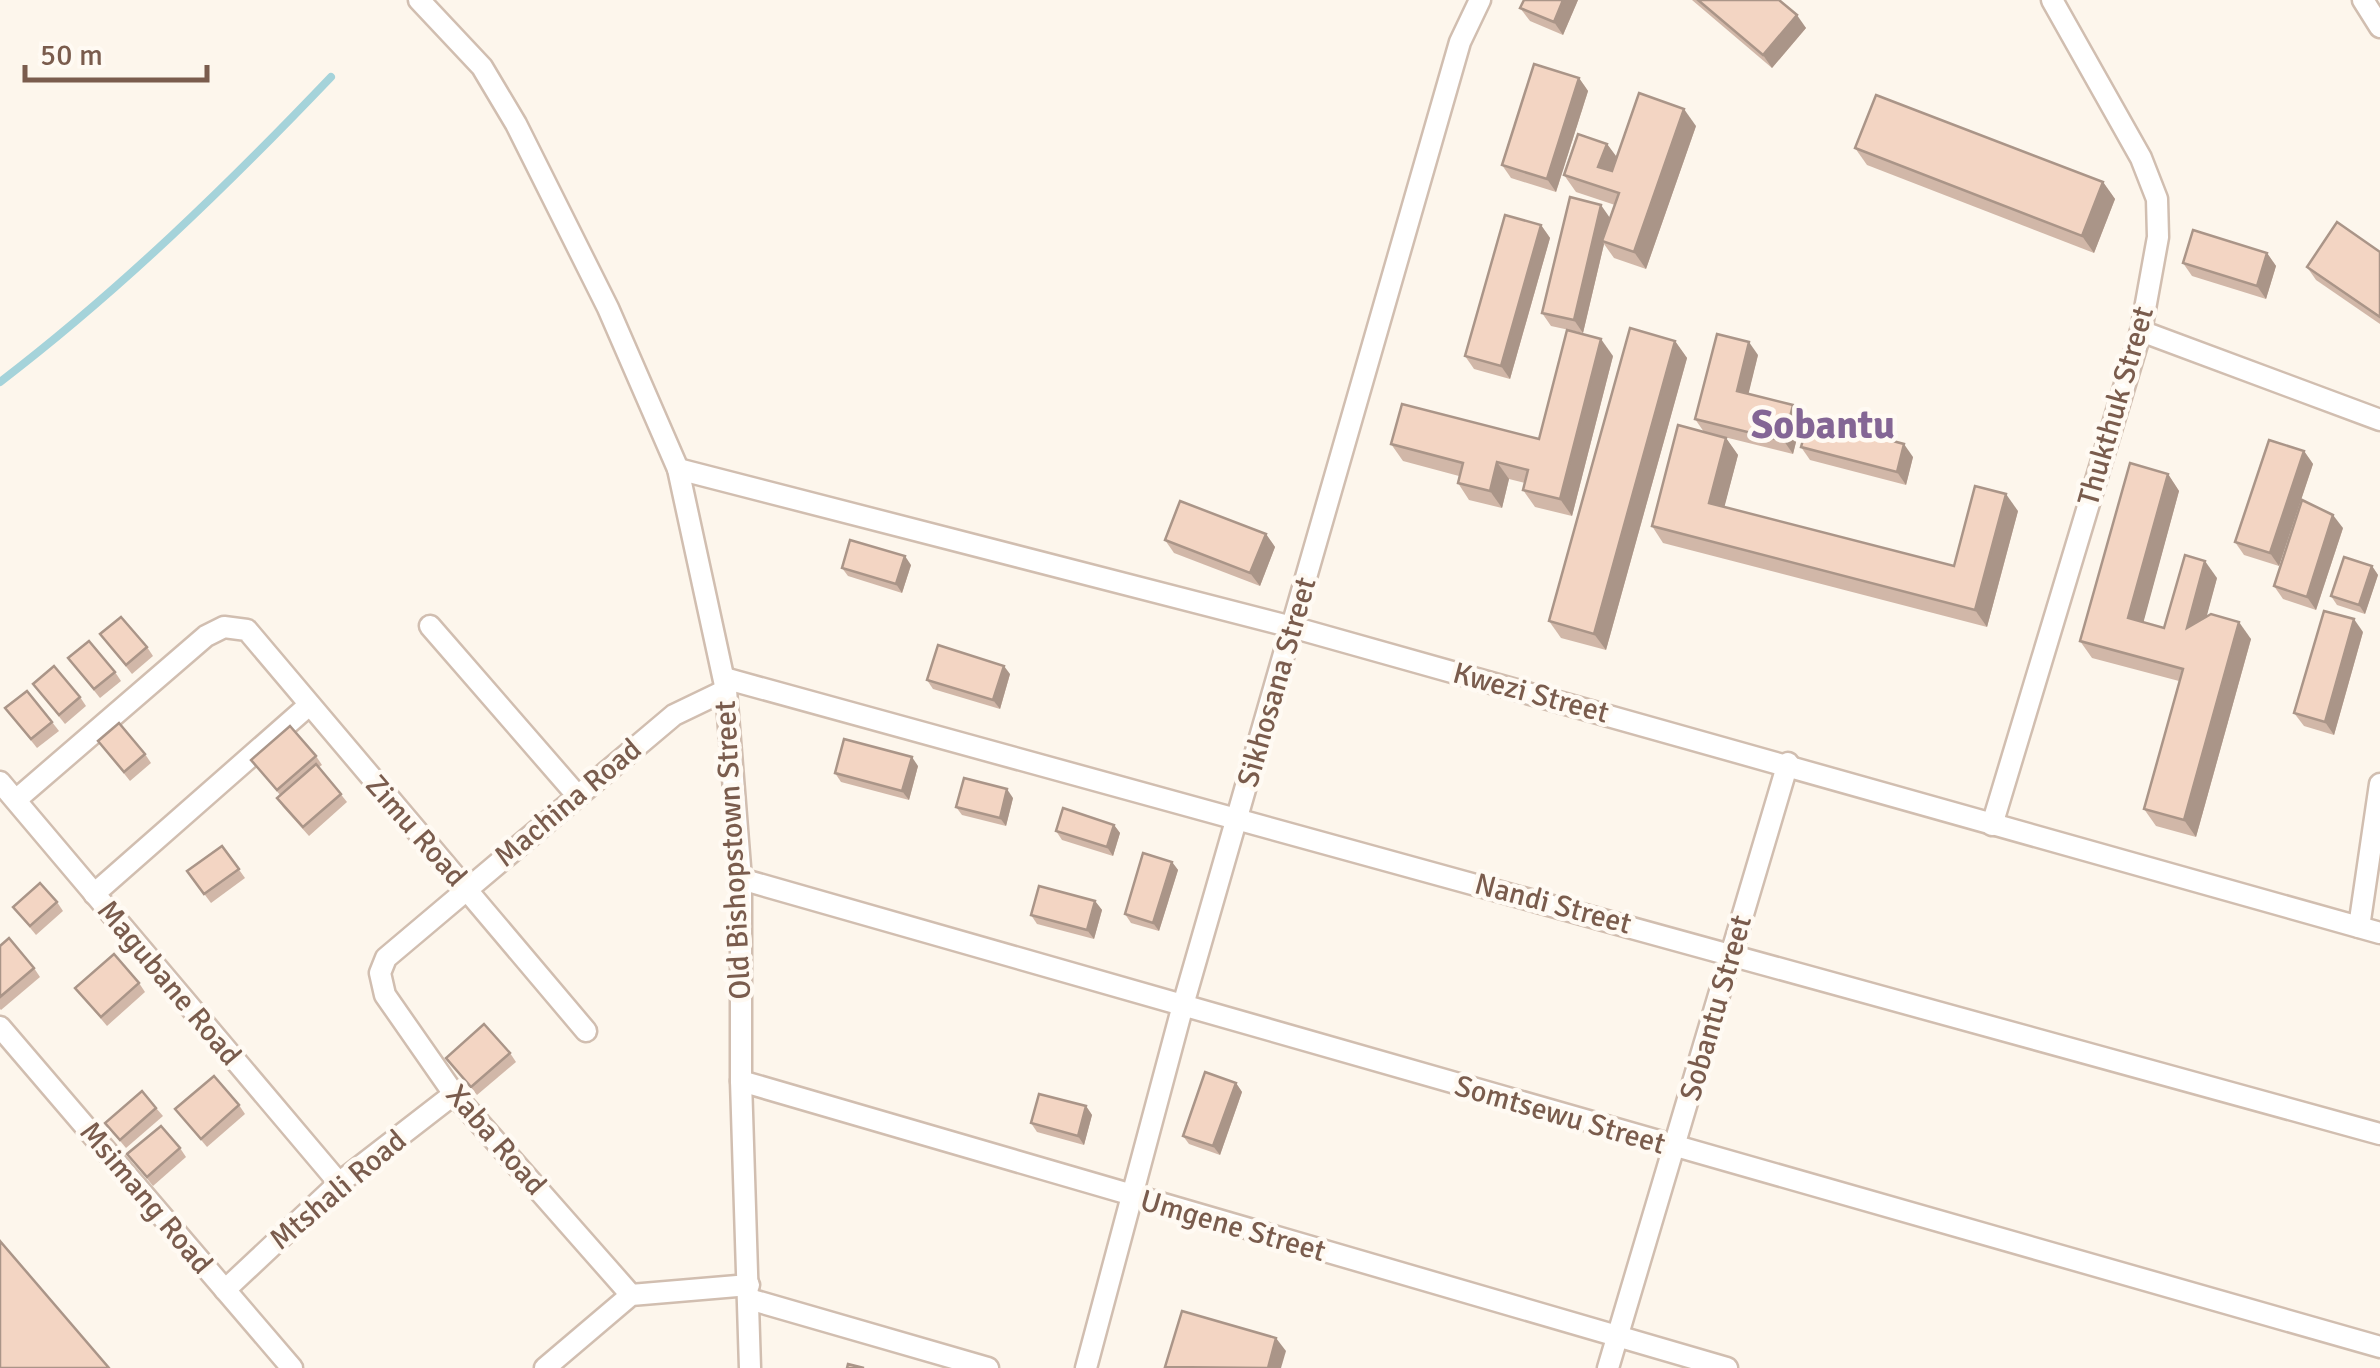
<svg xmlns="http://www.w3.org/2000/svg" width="2380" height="1368" viewBox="0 0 2380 1368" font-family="Signika,sans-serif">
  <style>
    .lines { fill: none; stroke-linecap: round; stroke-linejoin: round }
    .stream { stroke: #a5d3da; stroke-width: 8 }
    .minor-casing { stroke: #d1beb0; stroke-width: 25 }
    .minor { stroke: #fff; stroke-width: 20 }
    .wall { fill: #d1b7a8 }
    .shaded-wall { fill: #aa9588 }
    .building { fill: #f3d5c3; stroke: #aa9588; stroke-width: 2.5 }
    .labels { text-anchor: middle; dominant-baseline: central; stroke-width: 9; stroke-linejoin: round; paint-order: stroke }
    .street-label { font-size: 30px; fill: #7a5c4d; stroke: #fffaf3 }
    .district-label { font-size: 40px; font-weight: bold; fill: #846695; stroke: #fffaf3 }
  </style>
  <rect width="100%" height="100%" fill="#fdf6ec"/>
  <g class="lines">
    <path class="stream" d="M0,382c119,-91 228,-197 331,-305"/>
    <g class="minor-casing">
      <g id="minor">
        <path d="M419,0l63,67 34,57 92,184 70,161 48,221 15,189v202l9,287"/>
        <path d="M2363,0l17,27"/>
        <path d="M2141,331l239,89"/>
        <path d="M678,469l614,158 1088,306"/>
        <path d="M430,626l146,168"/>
        <path d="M724,678l1656,456"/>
        <path d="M0,782l339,401"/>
        <path d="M17,799l189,-163 18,-9 23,3 339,401"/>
        <path d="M1992,825l149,-494 17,-94 -1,-38 -16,-41 -89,-158"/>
        <path d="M741,879l1639,468"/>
        <path d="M94,894l214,-188"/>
        <path d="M2359,927l21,-143"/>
        <path d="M0,1027l292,341"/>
        <path d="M741,1081l986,287"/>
        <path d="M225,1290l114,-107 115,-89"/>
        <path d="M631,1295l-177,-201 -69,-99 -5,-22 6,-15 288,-243 52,-25"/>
        <path d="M749,1299l239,69"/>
        <path d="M545,1368l86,-73 118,-10"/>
        <path d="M1086,1368l97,-363 277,-963 20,-42"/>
        <path d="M1608,1368l180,-605"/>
      </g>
    </g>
    <use href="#minor" class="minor"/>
  </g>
  <g class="wall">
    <path d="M1524,0h54l-15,35 -33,-14 -10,-13z"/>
    <path d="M1692,0h87l27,28 -34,40z"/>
    <path d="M1579,78l9,13 -32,101 -45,-14 -9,-13z"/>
    <path d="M1696,126l-50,143 -32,-11 -10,-14 -21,89 -32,-7 -9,-13 68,-95 5,-13 -39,-13 -12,-17 43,-31 10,14z"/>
    <path d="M1855,148l248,34 12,17 -21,54 -227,-88z"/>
    <path d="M1541,225l9,13 -40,141 -36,-10 -9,-13z"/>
    <path d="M2380,252v72l-64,-44 -9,-13z"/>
    <path d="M2267,253l9,13 -10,33 -74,-23 -9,-13z"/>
    <path d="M1675,341l12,17 -81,292 -45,-12 -12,-17z"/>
    <path d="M1758,355l-10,39 45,11 9,13 -9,36 -89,-22 -9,-13z"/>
    <path d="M1613,356l-41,160 -37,-9 -12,-17 2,-7 -16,-4 -7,29 -33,-8 -11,-17 1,-7 -56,-15 -12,-17 148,-5z"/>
    <path d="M1726,438l12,17 -14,52 230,59 64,-55 -31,116 -324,-84 -11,-17z"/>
    <path d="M1801,447l112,10 -7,28 -96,-25z"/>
    <path d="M2304,451l9,13 -34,102 -35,-11 -9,-13z"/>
    <path d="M2168,474l11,17 -36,131 21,6 53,-50 -11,39 45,22 -55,198 -40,-11 -12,-17 35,-128 -87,-23 -12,-17z"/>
    <path d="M2343,528l-27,82 -33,-11 -9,-13z"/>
    <path d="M1266,534l9,13 -15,39 -86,-33 -9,-13z"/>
    <path d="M911,565l-9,28 -54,-17 -6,-8z"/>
    <path d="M2372,566l6,9 -13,39 -28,-9 -6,-9z"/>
    <path d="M2363,632l-29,103 -30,-9 -10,-13z"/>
    <path d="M100,634l47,13 6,9 -21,18z"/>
    <path d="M68,658l47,14 6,9 -21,17z"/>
    <path d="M1010,674l-10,35 -67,-20 -6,-9z"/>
    <path d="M33,684l47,13 6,9 -21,18z"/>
    <path d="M5,708l47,14 7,9 -22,17z"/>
    <path d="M98,741l47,13 6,9 -21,18z"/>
    <path d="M316,756l6,9 -3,2 28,35 -38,34 -26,-29 -6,-9 3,-3 -29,-35z"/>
    <path d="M918,766l-9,34 -68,-18 -6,-9z"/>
    <path d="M1013,798l-7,28 -44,-11 -6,-8z"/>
    <path d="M1114,825l6,8 -7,23 -51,-16 -6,-9z"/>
    <path d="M222,846l23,32 -34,25 -24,-32z"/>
    <path d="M1172,862l6,8 -19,61 -28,-8 -6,-9z"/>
    <path d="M1095,901l7,9 -8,29 -57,-15 -6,-9z"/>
    <path d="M57,902l6,9 -27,24 -23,-28z"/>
    <path d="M0,946l34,22 6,9 -39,33 -1,-1z"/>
    <path d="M139,983l6,9 -38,34 -32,-38z"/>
    <path d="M510,1053l6,9 -39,33 -31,-37z"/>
    <path d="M1236,1083l6,9 -22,63 -31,-11 -6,-8z"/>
    <path d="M239,1105l6,9 -38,33 -32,-38z"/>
    <path d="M1086,1106l6,9 -8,30 -47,-13 -6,-9z"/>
    <path d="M156,1108l7,8 -37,32 -21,-25z"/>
    <path d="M180,1148l6,9 -33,29 -26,-32z"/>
  </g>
  <g class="shaded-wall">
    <path d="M1563,0h15l-15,35 -9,-13z"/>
    <path d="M1797,15l9,13 -34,40 -9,-13z"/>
    <path d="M1579,78l9,13 -32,101 -9,-13z"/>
    <path d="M1684,109l12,17 -50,143 -12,-17z"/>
    <path d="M1607,144l12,16 -9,24 -12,-17z"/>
    <path d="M2103,182l12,17 -21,54 -12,-17z"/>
    <path d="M1601,205l9,13 -8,23 2,3 -21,89 -9,-13z"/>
    <path d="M1541,225l9,13 -40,141 -9,-13z"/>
    <path d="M2267,253l9,13 -10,33 -9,-13z"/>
    <path d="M1601,339l12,17 -41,160 -12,-17z"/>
    <path d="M1675,341l12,17 -81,292 -12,-16z"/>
    <path d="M1749,342l9,13 -12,49 -9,-13z"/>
    <path d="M1793,405l9,13 -9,36 -9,-13z"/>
    <path d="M1726,438l12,17 -17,65 -12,-17z"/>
    <path d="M1904,444l9,13 -7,28 -9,-13z"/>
    <path d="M2304,451l9,13 -34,102 -9,-13z"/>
    <path d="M1497,462l12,17 -7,29 -12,-17z"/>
    <path d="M2168,474l11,17 -39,144 -12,-17z"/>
    <path d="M2006,494l12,17 -31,116 -12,-17z"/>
    <path d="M2333,515l10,13 -27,82 -9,-13z"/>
    <path d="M1266,534l9,13 -15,39 -10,-13z"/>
    <path d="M905,556l6,9 -9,28 -6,-9z"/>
    <path d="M2205,561l12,17 -18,67 -12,-17z"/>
    <path d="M2372,566l6,9 -13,39 -6,-9z"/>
    <path d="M2354,619l9,13 -29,103 -9,-13z"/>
    <path d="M2239,622l12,17 -55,198 -12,-17z"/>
    <path d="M1004,666l6,8 -10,35 -7,-9z"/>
    <path d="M912,757l6,9 -9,34 -7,-9z"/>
    <path d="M1007,789l6,9 -7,28 -6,-8z"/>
    <path d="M1114,825l6,8 -7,23 -6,-9z"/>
    <path d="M1172,862l6,8 -19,61 -6,-8z"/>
    <path d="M1095,901l7,9 -8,29 -7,-9z"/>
    <path d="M1236,1083l6,9 -22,63 -7,-9z"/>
    <path d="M1086,1106l6,9 -8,30 -6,-9z"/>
    <path d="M1276,1338l10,13 -5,17h-13z"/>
  </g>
  <g class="building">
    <path d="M1524,0h39l-9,22 -34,-14z"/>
    <path d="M1698,0h81l18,15 -34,40z"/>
    <path d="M1534,64l45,14 -32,101 -45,-14z"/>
    <path d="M1639,93l45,16 -50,143 -32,-11 17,-48 -55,-18 14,-41 29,10 -9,23 14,4z"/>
    <path d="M1876,95l227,87 -21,54 -227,-88z"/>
    <path d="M1570,197l31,8 -27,115 -32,-7z"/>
    <path d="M1505,215l36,10 -40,141 -36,-10z"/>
    <path d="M2337,222l43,30v65l-73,-50z"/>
    <path d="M2193,230l74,23 -10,33 -74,-23z"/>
    <path d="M1630,328l45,13 -81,293 -45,-13z"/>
    <path d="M1567,330l34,9 -41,160 -37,-9 5,-20 -31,-8 -7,29 -32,-8 5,-20 -72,-19 11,-40 137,35z"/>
    <path d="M1717,334l32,8 -12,49 56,14 -9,36 -89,-22z"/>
    <path d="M1809,419l95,25 -7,28 -96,-25z"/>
    <path d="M1678,425l48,13 -17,65 245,63 21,-80 31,8 -31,116 -323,-84z"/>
    <path d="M2269,440l35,11 -34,102 -35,-11z"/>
    <path d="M2130,463l38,11 -40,144 36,10 21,-73 20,6 -18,67 24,-14 28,8 -55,198 -40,-11 39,-140 -103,-28z"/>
    <path d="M2302,500l31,15 -26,82 -33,-11z"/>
    <path d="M1180,501l86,33 -16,39 -85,-33z"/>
    <path d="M850,540l55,16 -9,28 -54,-16z"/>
    <path d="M2344,557l28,9 -13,39 -28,-9z"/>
    <path d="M2324,611l30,8 -29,103 -31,-9z"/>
    <path d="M121,617l26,30 -21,18 -26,-31z"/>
    <path d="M89,641l26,31 -21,17 -26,-31z"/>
    <path d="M938,645l66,21 -11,34 -66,-20z"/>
    <path d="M54,666l26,31 -21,18 -26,-31z"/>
    <path d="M27,691l25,31 -21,17 -26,-31z"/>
    <path d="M119,723l26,31 -21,18 -26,-31z"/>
    <path d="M290,726l26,30 -39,34 -26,-30z"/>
    <path d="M844,739l68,18 -10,34 -67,-18z"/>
    <path d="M316,764l25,30 -38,33 -26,-29z"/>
    <path d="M964,778l43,11 -7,29 -44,-11z"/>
    <path d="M1063,808l51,17 -7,22 -51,-16z"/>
    <path d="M222,846l17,23 -35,25 -17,-23z"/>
    <path d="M1143,853l29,9 -19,61 -28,-9z"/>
    <path d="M40,883l17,19 -27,24 -17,-19z"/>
    <path d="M1039,886l56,15 -8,29 -56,-15z"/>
    <path d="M9,938l25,30 -34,29v-51z"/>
    <path d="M114,954l25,29 -38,34 -26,-29z"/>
    <path d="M484,1024l26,29 -39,34 -25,-29z"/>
    <path d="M1205,1072l31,11 -23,63 -30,-10z"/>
    <path d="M214,1076l25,29 -38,34 -26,-30z"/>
    <path d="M142,1091l14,17 -36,32 -15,-17z"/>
    <path d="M1039,1094l47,12 -8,30 -47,-13z"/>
    <path d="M161,1126l19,22 -33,29 -20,-23z"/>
    <path d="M0,1241l109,127h-109z"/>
    <path d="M1182,1311l94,27 -8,30 -103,-1z"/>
    <path d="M848,1364l16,4h-17z"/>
  </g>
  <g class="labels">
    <g class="street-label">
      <text transform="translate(2116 406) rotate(-74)">Thukthuk Street</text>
      <text transform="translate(1277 682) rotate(-74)">Sikhosana Street</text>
      <text transform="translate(1531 693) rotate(15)">Kwezi Street</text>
      <text transform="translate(568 803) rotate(-40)">Machina Road</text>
      <text transform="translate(416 831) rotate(49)">Zimu Road</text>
      <text transform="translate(733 850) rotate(-93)">Old Bishopstown Street</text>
      <text transform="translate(1553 904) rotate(15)">Nandi Street</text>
      <text transform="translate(169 983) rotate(50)">Magubane Road</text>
      <text transform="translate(1716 1008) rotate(-74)">Sobantu Street</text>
      <text transform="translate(1560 1115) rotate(16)">Somtsewu Street</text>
      <text transform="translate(496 1140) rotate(49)">Xaba Road</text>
      <text transform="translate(338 1190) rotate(-40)">Mtshali Road</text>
      <text transform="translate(146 1198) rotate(50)">Msimang Road</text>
      <text transform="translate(1233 1226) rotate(16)">Umgene Street</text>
    </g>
    <g class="district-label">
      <text x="1823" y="425">Sobantu</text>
    </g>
  </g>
  <path d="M25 65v15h182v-15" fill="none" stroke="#7a5c4d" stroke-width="5"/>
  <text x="40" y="65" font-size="30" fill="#7a5c4d" stroke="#fffaf3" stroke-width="8" paint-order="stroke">50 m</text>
</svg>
